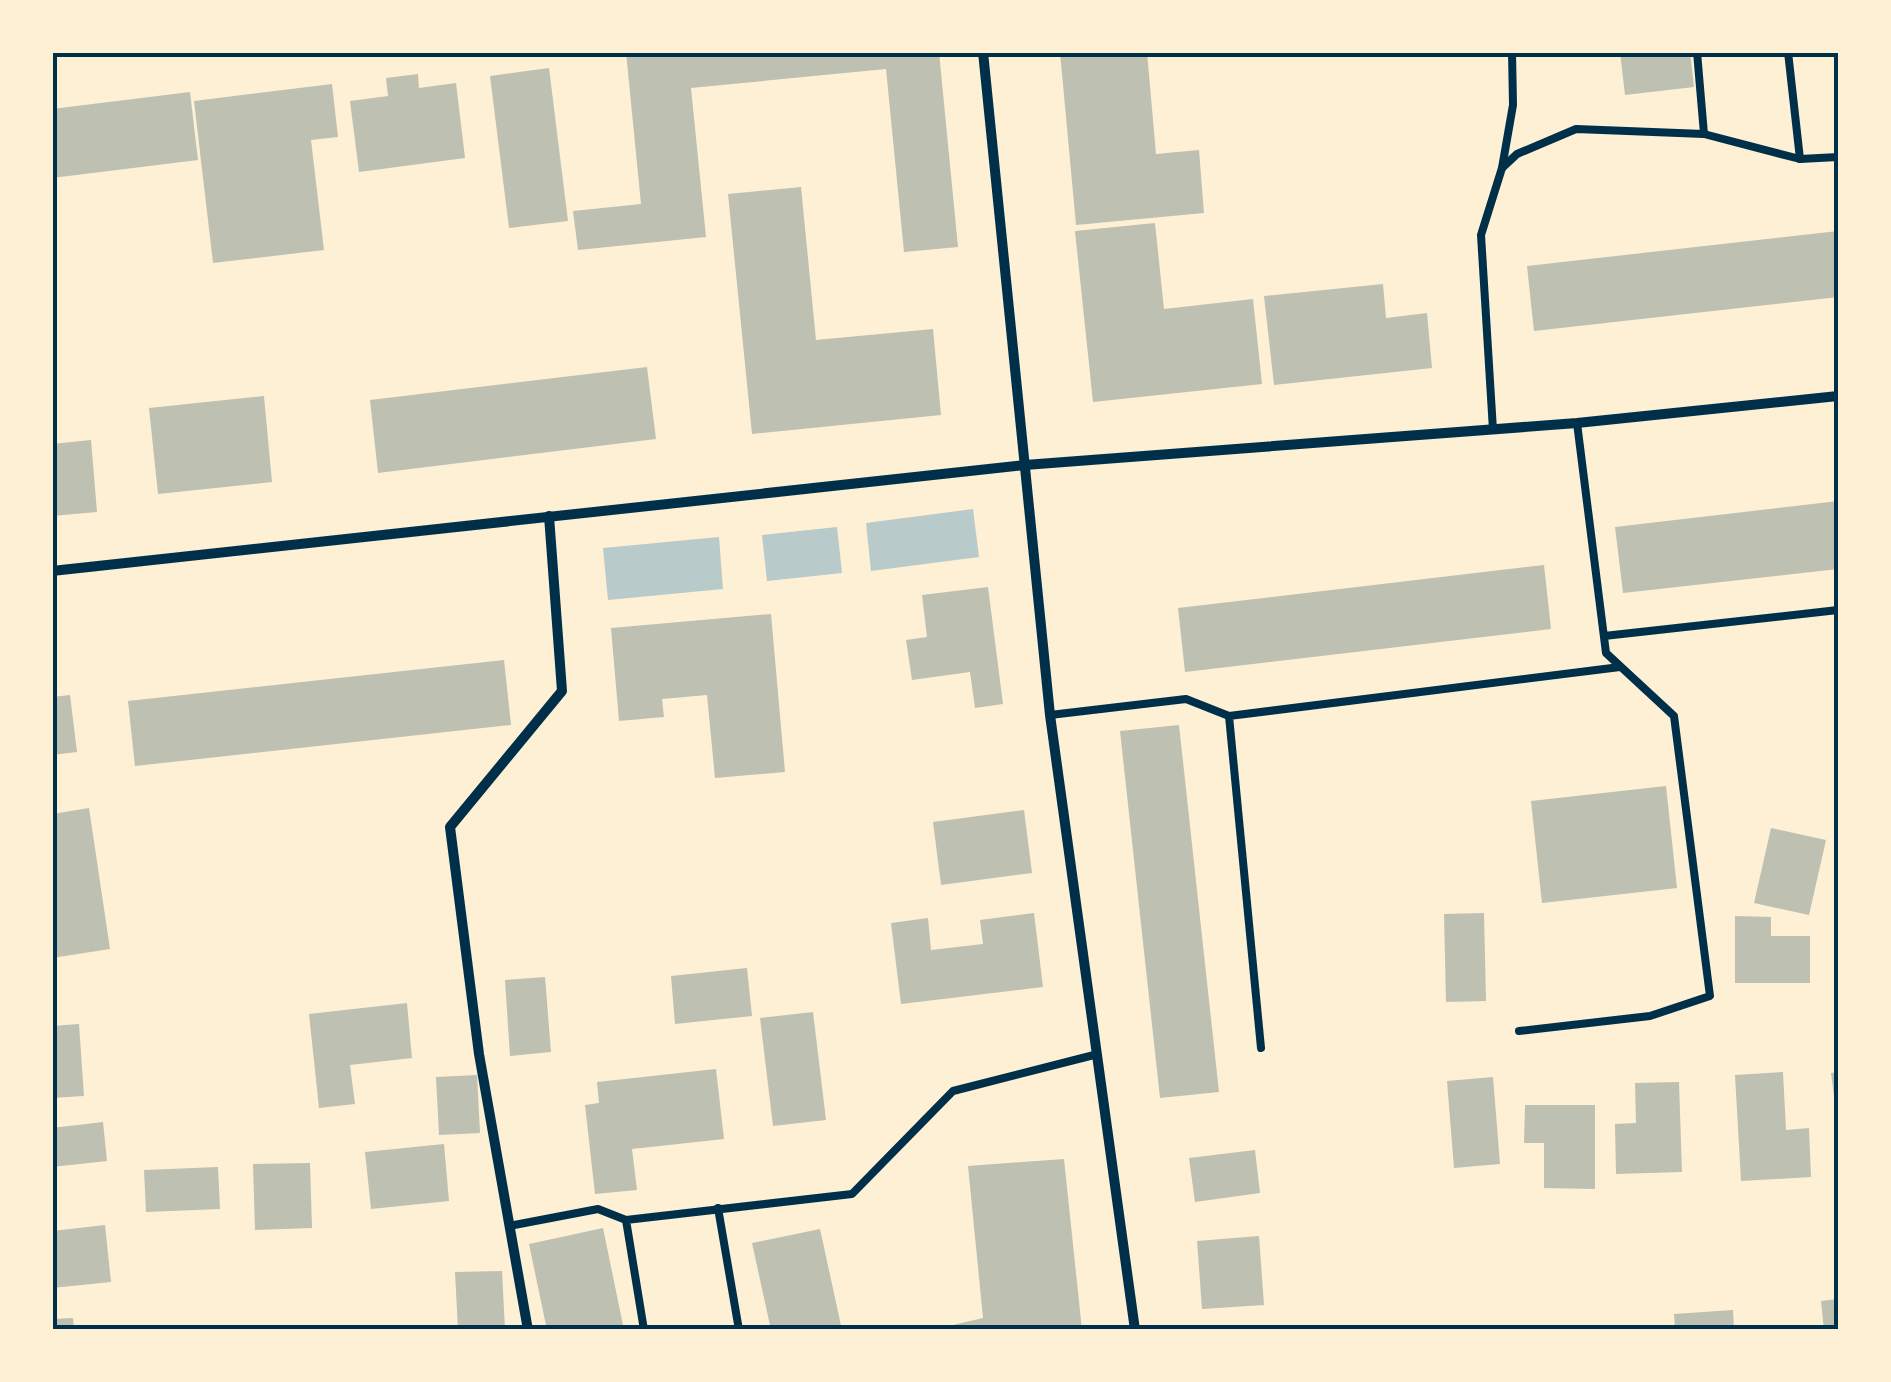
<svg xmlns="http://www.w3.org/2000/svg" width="1891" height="1382" viewBox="0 0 1891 1382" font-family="Mulish,sans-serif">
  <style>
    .green { fill: #b9caca }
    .building { fill: #bec0b2 }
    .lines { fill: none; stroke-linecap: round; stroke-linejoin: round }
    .service { stroke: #003049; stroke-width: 8 }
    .minor { stroke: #003049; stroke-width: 10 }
    .neatline { fill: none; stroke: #003049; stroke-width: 4 }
  </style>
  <rect width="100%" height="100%" fill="#fdf0d5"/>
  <g class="green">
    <path d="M973,509l6,48 -108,14 -5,-48z"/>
    <path d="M837,527l5,46 -75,8 -5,-46z"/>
    <path d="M719,537l4,52 -115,11 -5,-52z"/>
  </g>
  <g class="building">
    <path d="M626,52h313l19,195 -54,5 -18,-183 -195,19 15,149 -128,13 -5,-39 68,-7z"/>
    <path d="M1060,52h87l9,102 43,-4 5,63 -128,12z"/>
    <path d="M1620,52h70l4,35 -69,8z"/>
    <path d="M549,68l19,153 -59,7 -19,-152z"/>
    <path d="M418,74l1,14 37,-5 9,75 -106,14 -9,-71 38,-5 -2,-18z"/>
    <path d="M332,84l6,53 -27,3 13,110 -111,13 -19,-162z"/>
    <path d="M190,92l8,68 -146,18v-69z"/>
    <path d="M801,187l15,153 117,-11 8,86 -189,19 -24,-240z"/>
    <path d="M1155,223l9,86 89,-10 9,85 -169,18 -18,-171z"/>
    <path d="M1838,231v66l-304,34 -7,-65z"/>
    <path d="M1383,284l3,34 41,-5 5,55 -158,17 -10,-89z"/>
    <path d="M647,367l9,72 -278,34 -8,-73z"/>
    <path d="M264,396l8,86 -114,12 -9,-86z"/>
    <path d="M91,440l6,72 -45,4v-72z"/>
    <path d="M1838,501v68l-215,24 -8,-66z"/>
    <path d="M1544,565l7,64 -366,43 -7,-64z"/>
    <path d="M988,587l15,117 -28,4 -5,-36 -58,8 -6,-40 21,-3 -5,-42z"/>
    <path d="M771,614l14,158 -70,6 -8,-83 -45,4 2,18 -45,4 -8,-93z"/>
    <path d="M504,660l7,65 -376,41 -7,-65z"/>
    <path d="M70,695l7,57 -25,3v-58z"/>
    <path d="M1179,725l40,367 -59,6 -40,-367z"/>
    <path d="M1666,786l11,102 -135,15 -11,-102z"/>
    <path d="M89,808l21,141 -58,9v-144z"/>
    <path d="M1024,810l8,63 -91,12 -8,-63z"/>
    <path d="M1771,828l55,12 -17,75 -55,-12z"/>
    <path d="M1034,913l9,74 -142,17 -10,-81 37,-5 3,32 52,-6 -3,-24z"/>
    <path d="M1484,913l2,88 -40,1 -2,-88z"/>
    <path d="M1735,916l36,1v19h39v47h-75z"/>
    <path d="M747,968l5,48 -77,8 -4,-48z"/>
    <path d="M545,977l6,75 -41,4 -5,-76z"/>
    <path d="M407,1003l5,55 -62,7 5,39 -36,4 -10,-94z"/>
    <path d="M813,1012l13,108 -53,6 -13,-108z"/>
    <path d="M79,1024l5,72 -32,2v-72z"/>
    <path d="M716,1069l8,70 -92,10 5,41 -42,4 -10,-89 14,-2 -2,-21z"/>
    <path d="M1783,1072l3,58 23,-2 2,49 -70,4 -6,-106z"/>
    <path d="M1838,1072v40h-2l-5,-39z"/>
    <path d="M477,1075l3,58 -41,2 -3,-58z"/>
    <path d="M1493,1077l7,87 -46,4 -7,-87z"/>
    <path d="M1679,1082l3,90 -66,2 -1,-50 21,-1 -1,-40z"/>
    <path d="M1525,1105h70v84l-51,-1v-45h-20z"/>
    <path d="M103,1122l4,39 -55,6v-39z"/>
    <path d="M444,1144l5,57 -78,8 -6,-57z"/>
    <path d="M1255,1150l5,43 -65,9 -6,-44z"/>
    <path d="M1064,1159l18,171h-151l52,-12 -15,-152z"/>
    <path d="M310,1163l2,65 -57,2 -2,-66z"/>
    <path d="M218,1167l2,42 -74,3 -2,-42z"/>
    <path d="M105,1225l6,57 -59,6v-57z"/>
    <path d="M603,1228l21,102h-77l-18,-86z"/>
    <path d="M820,1229l22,101h-71l-19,-87z"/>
    <path d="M1259,1236l5,69 -62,4 -5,-68z"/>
    <path d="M502,1271l3,59h-47l-3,-58z"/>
    <path d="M1838,1299v31h-14l-3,-29z"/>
    <path d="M1733,1310l1,20h-59l-1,-16z"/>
    <path d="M73,1318l1,12h-22v-11z"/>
  </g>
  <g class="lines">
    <g class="service">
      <path d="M1697,52l7,82"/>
      <path d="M1788,52l12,107"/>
      <path d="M1502,168l11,-63 -1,-53"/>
      <path d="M1493,430l-12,-195 21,-67 15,-14 59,-25 128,5 96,25 38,-2"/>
      <path d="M1604,636l234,-26"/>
      <path d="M1050,715l136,-16 43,17"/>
      <path d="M1519,1031l131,-15 60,-20 -36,-280 -68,-63 -29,-230"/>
      <path d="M1261,1048l-32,-332 391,-49"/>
      <path d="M718,1208l21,122"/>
      <path d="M509,1226l89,-17 28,11"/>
      <path d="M644,1330l-18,-110 226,-26 101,-103 141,-36"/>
    </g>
    <g class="minor">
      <path d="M983,52l67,663 85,615"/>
      <path d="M52,571l973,-106 552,-42 261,-27"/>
      <path d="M528,1330l-49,-276 -29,-227 112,-136 -13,-175"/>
    </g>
  </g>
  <rect width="1891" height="1382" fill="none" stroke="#fdf0d5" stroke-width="110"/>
  <rect x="55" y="55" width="1781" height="1272" class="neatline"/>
</svg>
